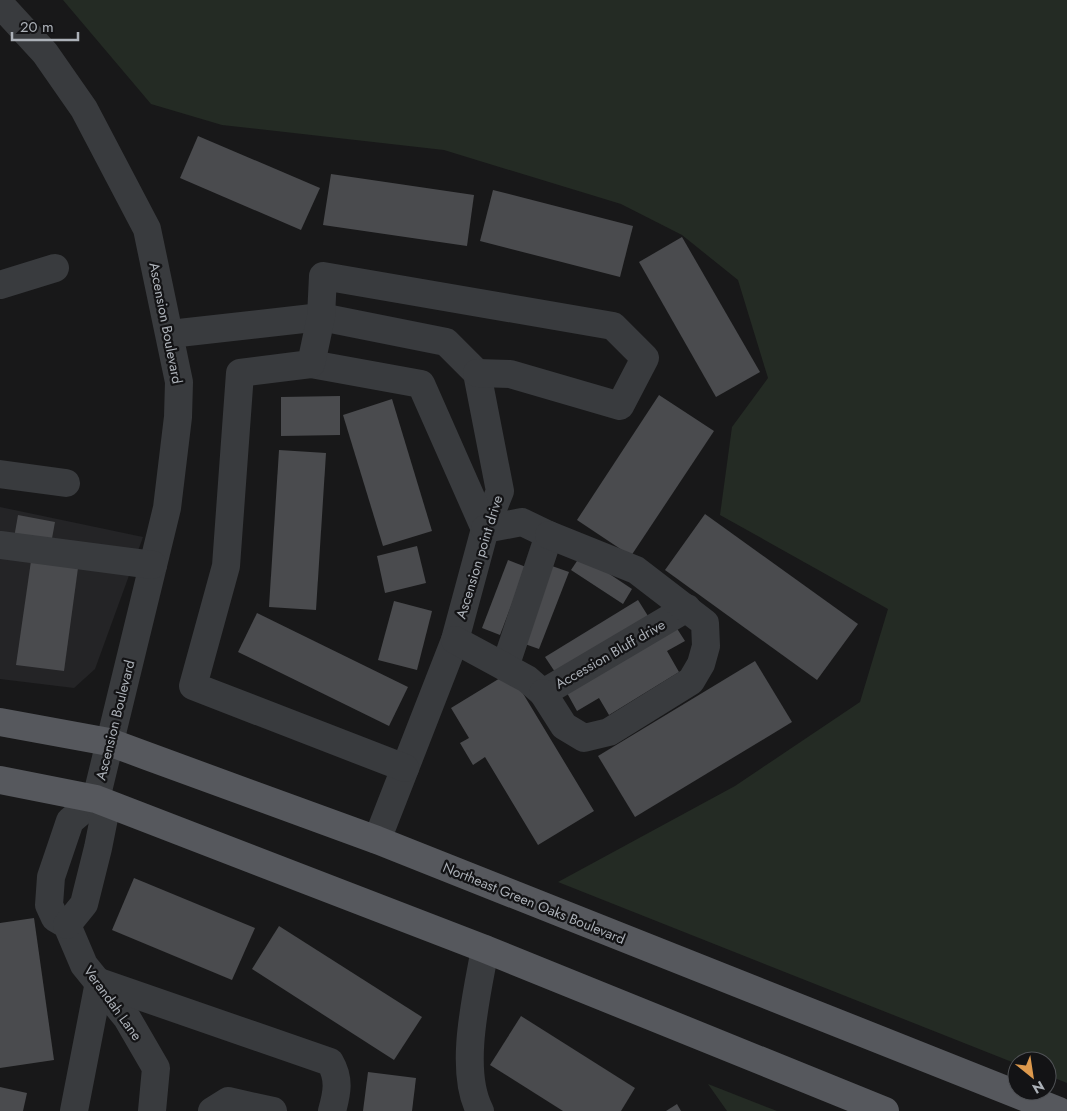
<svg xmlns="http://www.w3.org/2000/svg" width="1067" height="1111" viewBox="0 0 1067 1111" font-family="Jost,sans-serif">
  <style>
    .built { fill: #242426 }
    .green { fill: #242b24 }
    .building { fill: #4a4b4e }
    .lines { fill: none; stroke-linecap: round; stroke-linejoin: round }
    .minor { stroke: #393b3e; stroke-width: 28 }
    .major { stroke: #56585d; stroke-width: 28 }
    .labels { text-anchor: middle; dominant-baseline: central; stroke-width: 4.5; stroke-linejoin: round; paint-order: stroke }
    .street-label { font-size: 14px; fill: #acb1b8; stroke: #131315 }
  </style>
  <rect width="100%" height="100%" fill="#181819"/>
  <path class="built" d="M0,507l143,30 -48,132 -21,19 -74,-9z"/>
  <g class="green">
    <path d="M63,0h1004v1083l-20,-8v-14h-30v3l-459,-182 177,-96 125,-84 28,-93 -168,-94 12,-88 36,-49 -30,-98 -56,-45 -61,-31 -177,-54 -222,-25 -71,-21z"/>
    <path d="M708,1084l69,27h-50z"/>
  </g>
  <g class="building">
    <path d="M198,136l122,52 -19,42 -121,-52z"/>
    <path d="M331,174l143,21 -7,51 -144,-21z"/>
    <path d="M493,190l140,36 -13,51 -140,-36z"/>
    <path d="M682,237l78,135 -44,25 -77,-135z"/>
    <path d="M659,395l55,36 -83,125 -54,-36z"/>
    <path d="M340,396v39l-59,1v-39z"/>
    <path d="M392,399l40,132 -49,15 -40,-131z"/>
    <path d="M279,450l47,3 -10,157 -47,-3z"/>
    <path d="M705,514l153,110 -41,56 -152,-110z"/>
    <path d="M18,515l37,7 -4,22 -37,-6z"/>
    <path d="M417,546l9,37 -41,10 -8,-37z"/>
    <path d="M581,555l51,34 -9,15 -52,-34z"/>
    <path d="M508,560l18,7 -26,68 -18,-7z"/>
    <path d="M31,561l47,7 -14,103 -48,-6z"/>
    <path d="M552,566l17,6 -30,77 -17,-6z"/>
    <path d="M638,600l10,16 -93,56 -10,-15z"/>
    <path d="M394,601l38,10 -15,59 -39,-10z"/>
    <path d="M257,613l151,74 -19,39 -151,-74z"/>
    <path d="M676,627l9,14 -18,10 12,21 -70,43 -10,-17 -22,13 -10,-18z"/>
    <path d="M755,661l37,61 -157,95 -37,-61z"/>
    <path d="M510,672l84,139 -56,34 -53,-88 -12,8 -13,-22 9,-5 -18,-30z"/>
    <path d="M134,878l121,50 -23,52 -120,-50z"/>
    <path d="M34,918l20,142 -54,8v-145z"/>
    <path d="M279,926l143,91 -28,43 -142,-91z"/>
    <path d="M521,1016l114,72 -14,23h-58l-73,-46z"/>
    <path d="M368,1072l48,6 -4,33h-49z"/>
    <path d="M0,1087l27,6 -4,18h-23z"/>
    <path d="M677,1104l4,7h-15z"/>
  </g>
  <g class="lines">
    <g class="minor">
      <path d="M0,4l45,49 39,56 63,120 32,153 -1,35 -11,91 -71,291"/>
      <path d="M0,285l55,-17"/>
      <path d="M170,334l151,-17 125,25 31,31 23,118 -15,38 -30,111 -78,200"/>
      <path d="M311,364l110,20 64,145"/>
      <path d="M0,474l66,9"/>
      <path d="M485,529l37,-7 27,13 -44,132"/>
      <path d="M0,545l153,20"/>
      <path d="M455,640l72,39 16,14 144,-85"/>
      <path d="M543,693l21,33 20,12 25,-6 82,-51 10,-17 5,-18 -1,-23 -69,-53 -87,-35"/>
      <path d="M405,768l-212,-82 33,-120 14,-193 71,-9 10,-47 2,-41 290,50 32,32 -25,48 -110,-32 -33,-1"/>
      <path d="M96,799l-26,22 -19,56 -2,28 6,13 12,7 17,40 43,53 29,50 -4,43"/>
      <path d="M67,925l17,-21 14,-56 6,-30 -8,-19"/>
      <path d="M74,1111l25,-129 231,80c10,17 7,31 2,49"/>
      <path d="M212,1111l16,-10 45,10"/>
      <path d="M480,1111c-22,-41 -3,-117 5,-162"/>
    </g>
    <g class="major">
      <path d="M0,722l109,20 38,14 230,84 682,271"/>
      <path d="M0,780l96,19 389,150 400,162"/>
    </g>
  </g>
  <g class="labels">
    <g class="street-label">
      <text transform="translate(166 323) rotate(79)">Ascension Boulevard</text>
      <text transform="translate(479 557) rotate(-73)">Ascension point drive</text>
      <text transform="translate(610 654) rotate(-30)">Accession Bluff drive</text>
      <text transform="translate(115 720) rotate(-76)">Ascension Boulevard</text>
      <text transform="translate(534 903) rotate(22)">Northeast Green Oaks Boulevard</text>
      <text transform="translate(113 1003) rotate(54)">Verandah Lane</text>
    </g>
  </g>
  <g transform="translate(1032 1076) rotate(150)"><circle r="24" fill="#131315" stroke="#505256"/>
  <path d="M0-4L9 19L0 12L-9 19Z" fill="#dd994d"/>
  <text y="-8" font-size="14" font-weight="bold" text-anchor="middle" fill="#acb1b8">N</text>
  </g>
  <path d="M12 32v8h66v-8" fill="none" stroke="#acb1b8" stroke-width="2.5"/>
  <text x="20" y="32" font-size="15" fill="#acb1b8" stroke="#131315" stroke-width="4" paint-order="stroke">20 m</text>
</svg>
